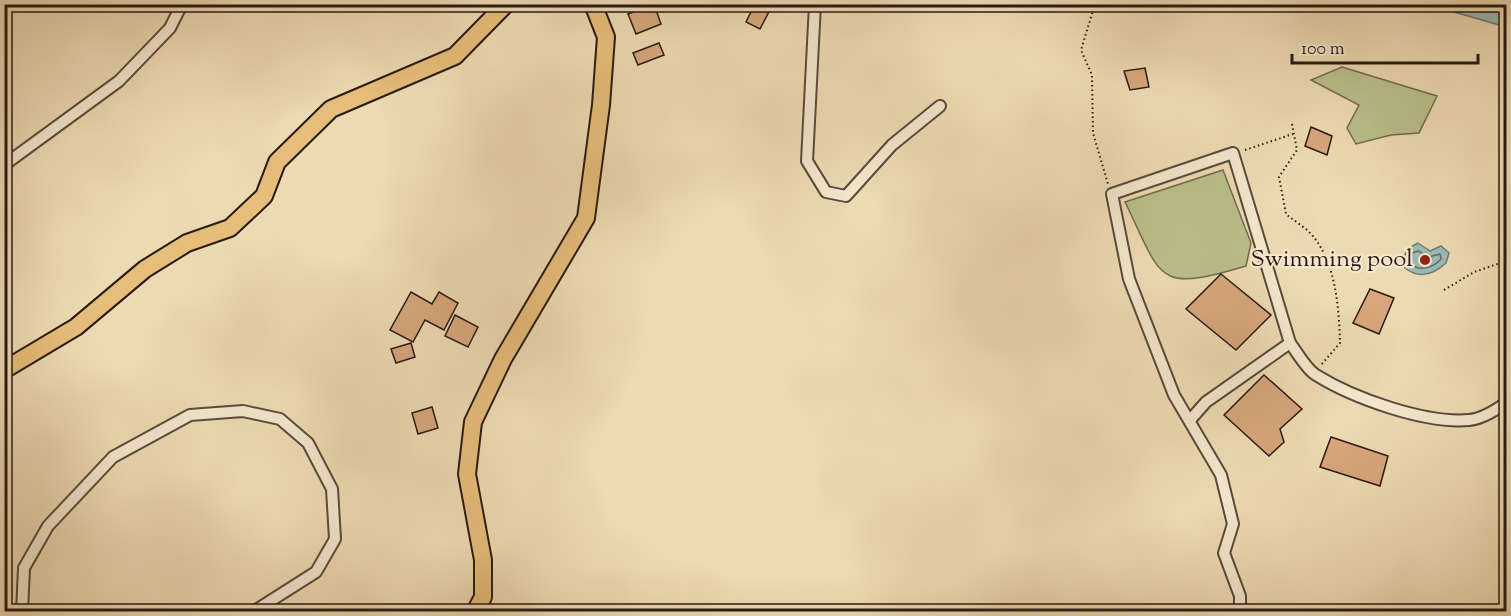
<svg xmlns="http://www.w3.org/2000/svg" width="1511" height="616" viewBox="0 0 1511 616" font-family="'Sorts Mill Goudy',serif">
  <style>
    .green { fill: #babf8a; stroke: #716c4f; stroke-width: 1.5 }
    .water { fill: #9abab3; stroke: #6c7a73; stroke-width: 1.5 }
    .lines { fill: none; stroke-linecap: round; stroke-linejoin: round }
    .shore { stroke: #616a64; stroke-width: 1.5 }
    .building { fill: #d7a67d; stroke: #281a14; stroke-width: 1.5 }
    .minor-casing { stroke: #594a3c; stroke-width: 14 }
    .primary-casing { stroke: #281a14; stroke-width: 20 }
    .path { stroke: #281a14; stroke-width: 2; stroke-dasharray: 1.5 3; stroke-linecap: butt }
    .minor { stroke: #f3e7cd; stroke-width: 10 }
    .primary { stroke: #e6bd79; stroke-width: 16 }
    .poi-dot { fill: #8f2418; stroke: #f3e7cd; stroke-width: 2 }
    .labels { text-anchor: middle; dominant-baseline: central; stroke-width: 4.5; stroke-linejoin: round; paint-order: stroke }
    .poi-label { font-size: 24px; fill: #281a14; stroke: #f3e7cd; text-anchor: end }
  </style>
  <rect width="100%" height="100%" fill="#eddab2"/>
  <filter id="stains"><feTurbulence type="fractalNoise" baseFrequency=".00333" numOctaves="4"/><feColorMatrix values="0 0 0 0 .2 0 0 0 0 .09 0 0 0 0 .02 0 0 0 .5 -.17"/></filter>
  <radialGradient id="worn" r=".72"><stop offset=".6" stop-color="#630" stop-opacity="0"/><stop offset="1" stop-color="#630" stop-opacity=".3"/></radialGradient>
  <g class="green">
    <path d="M1342,67l95,29 -18,37 -28,2 -35,9 -9,-16 12,-23 -48,-25z"/>
    <path d="M1223,170l28,73 -5,23c-91,27 -83,14 -121,-64z"/>
  </g>
  <g class="water">
    <path d="M1430,5h76v22z"/>
    <path d="M1418,243l12,8 11,-5 8,7 -3,10c-13,12 -27,16 -41,5 -3,-14 1,-19 13,-25z"/>
  </g>
  <g class="lines">
    <path class="shore" d="M1418,251l11,6 11,-3 1,5c-8,9 -21,13 -30,5l1,-11z"/>
  </g>
  <g class="building">
    <path d="M654,4l7,20 -25,10 -8,-20z"/>
    <path d="M755,4h18l-13,25 -14,-7z"/>
    <path d="M659,43l5,12 -26,10 -5,-12z"/>
    <path d="M1145,68l4,19 -19,3 -6,-19z"/>
    <path d="M1311,127l21,9 -5,19 -22,-9z"/>
    <path d="M1221,274l50,41 -35,35 -50,-41z"/>
    <path d="M1370,289l24,9 -15,36 -26,-11z"/>
    <path d="M411,292l21,12 7,-12 19,11 -14,27 -19,-10 -12,22 -23,-12z"/>
    <path d="M455,315l23,12 -10,20 -23,-11z"/>
    <path d="M411,343l4,14 -19,6 -5,-14z"/>
    <path d="M1264,375l38,34 -22,20 4,13 -15,14 -45,-41z"/>
    <path d="M432,407l6,21 -20,6 -6,-21z"/>
    <path d="M1331,437l57,19 -8,30 -60,-19z"/>
  </g>
  <g class="lines">
    <g class="minor-casing">
      <g id="minor">
        <path d="M815,4l-8,157 19,31 20,4 46,-51 48,-39"/>
        <path d="M4,165l115,-84 51,-53 12,-24"/>
        <path d="M1191,419l15,-17 84,-59c7,9 16,26 26,32 37,23 109,49 153,45 13,-1 27,-10 37,-17"/>
        <path d="M22,612l2,-44 24,-42 65,-69 77,-42 53,-4 37,8 28,24 24,46 3,50 -19,33 -63,40"/>
        <path d="M1240,612v-16l-16,-43 9,-29 -12,-49 -47,-80 -45,-116 -17,-85 121,-41 57,190"/>
      </g>
    </g>
    <g class="primary-casing">
      <g id="primary">
        <path d="M4,370l72,-43 69,-58 42,-26 43,-15 34,-32 13,-34 54,-53 124,-53 51,-52"/>
        <path d="M475,612l8,-15v-37l-16,-86 6,-52 30,-63 83,-141 15,-113 5,-68 -13,-33"/>
      </g>
    </g>
    <g class="path">
      <path d="M1095,4l-14,46 11,25 1,58 15,51"/>
      <path d="M1292,124l5,26 -18,27 7,37c8,7 19,13 26,21 24,28 27,73 28,108l-19,22"/>
      <path d="M1245,150l48,-16"/>
      <path d="M1444,290l30,-18 32,-11"/>
    </g>
    <use href="#minor" class="minor"/>
    <use href="#primary" class="primary"/>
  </g>
  <circle class="poi-dot" cx="1425" cy="260" r="6"/>
  <g class="labels">
    <g class="poi-label">
      <text x="1413" y="260">Swimming pool</text>
    </g>
  </g>
  <rect width="1511" height="616" fill="none" stroke="#eddab2" stroke-width="24"/>
  <rect x="6" y="6" width="1499" height="604" fill="none" stroke="#281a14" stroke-width="3"/>
  <rect x="12" y="12" width="1487" height="592" fill="none" stroke="#281a14" stroke-width="1.5"/>
  <path d="M1292 54v9h186v-9" fill="none" stroke="#281a14" stroke-width="3"/>
  <text x="1301" y="54" font-size="18" fill="#281a14" stroke="#f3e7cd" stroke-width="4.5" paint-order="stroke">100 m</text>
  <rect width="100%" height="100%" filter="url(#stains)"/>
  <rect width="100%" height="100%" fill="url(#worn)"/>
</svg>
